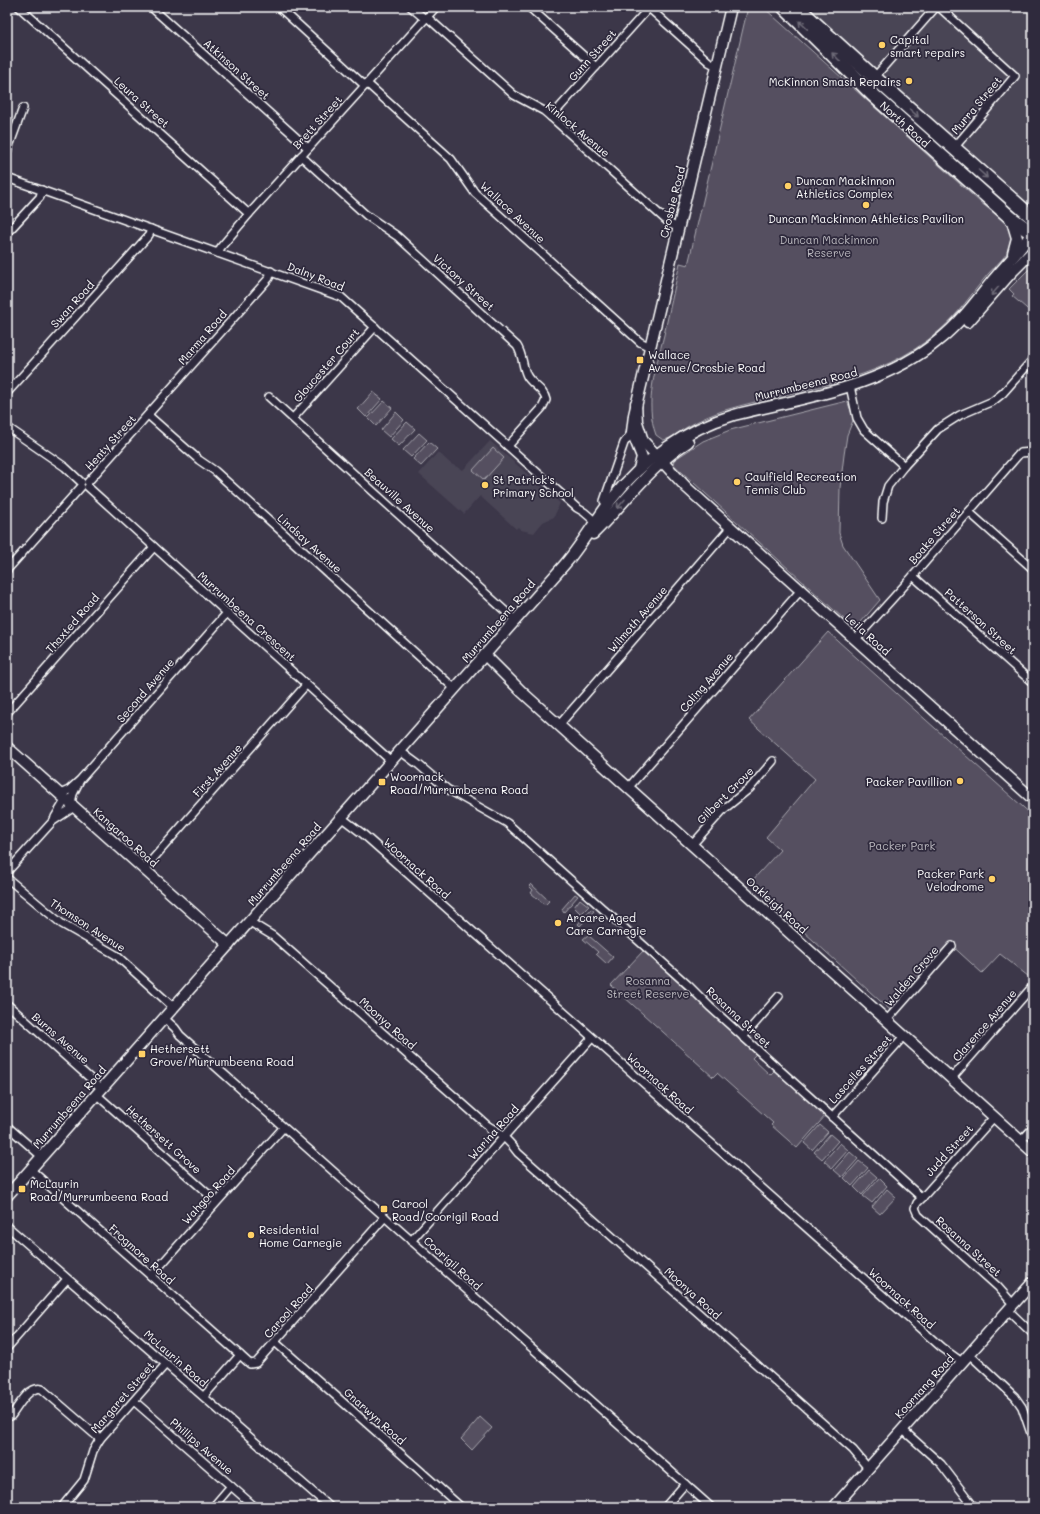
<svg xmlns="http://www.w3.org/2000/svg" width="1040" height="1514" viewBox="0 0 1040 1514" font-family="Mali,sans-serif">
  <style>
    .built { fill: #494455 }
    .green { fill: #555060; stroke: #aaa8b0 }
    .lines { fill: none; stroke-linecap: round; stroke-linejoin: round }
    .street-casing { stroke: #fff; stroke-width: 10 }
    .secondary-casing { stroke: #fff; stroke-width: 13 }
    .highway-casing { stroke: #fff; stroke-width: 16 }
    .street { stroke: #2f2a3d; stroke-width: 7 }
    .secondary { stroke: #2f2a3d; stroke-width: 10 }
    .highway { stroke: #2f2a3d; stroke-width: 13 }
    .oneway { stroke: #6d6a77 }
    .poi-dot { fill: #ffd166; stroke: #2f2a3d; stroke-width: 1.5 }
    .labels { text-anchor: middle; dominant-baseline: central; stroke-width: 3.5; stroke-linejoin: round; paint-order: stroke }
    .poi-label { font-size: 11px; fill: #fff; stroke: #2f2a3d; text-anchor: start }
    .street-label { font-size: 11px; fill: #fff; stroke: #2f2a3d }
    .park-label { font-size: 11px; fill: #bbb9bf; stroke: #2f2a3d }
  </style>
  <rect width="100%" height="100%" fill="#3c3749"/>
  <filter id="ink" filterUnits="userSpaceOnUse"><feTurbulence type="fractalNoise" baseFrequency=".025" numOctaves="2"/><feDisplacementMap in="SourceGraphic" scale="8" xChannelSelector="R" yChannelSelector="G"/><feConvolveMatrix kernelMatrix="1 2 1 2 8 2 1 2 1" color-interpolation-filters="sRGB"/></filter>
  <g filter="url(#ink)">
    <g class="built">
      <path d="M807,7h226v200l-68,-60z"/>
      <path d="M490,441l70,62 -6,14 -11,5 -9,11 -13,-3 -3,-3 -2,2 -36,-33 -16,18 -45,-40 19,-22 13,12 12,6z"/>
    </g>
    <g class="green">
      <path d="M748,7h15l217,195c12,10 38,25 31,44 -4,10 -16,20 -23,28 -17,20 -29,40 -49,57 -61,53 -140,57 -214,79 -12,4 -24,9 -36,16 -8,4 -16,13 -26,14l-7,-5c-12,-33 0,-67 8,-100 5,-24 11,-48 16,-72l8,2z"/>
      <path d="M1033,269v45l-21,-18 2,-2 -5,-5 19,-19z"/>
      <path d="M373,392l9,7 -16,18 -8,-8z"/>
      <path d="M384,401l8,7 -16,18 -8,-8z"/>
      <path d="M847,401l7,17 -7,17 -3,20 -4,33 -1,45 4,12 37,55 -25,29 -182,-165 1,-4 29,-19 27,-11z"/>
      <path d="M396,412l8,8 -15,17 -8,-7z"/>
      <path d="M407,422l8,7 -16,17 -8,-7z"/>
      <path d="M419,433l8,7 -16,17 -8,-7z"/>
      <path d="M429,442l8,7 -16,17 -8,-7z"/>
      <path d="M493,448l11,10 -20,22 -11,-10z"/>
      <path d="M828,632l205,184v164l-33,-26 -18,19 -33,-30 -59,67 -140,-127 30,-33 -14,-13 49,-58 -66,-59z"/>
      <path d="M531,884l18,17 -4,4 -14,-12 2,-3 -4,-4z"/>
      <path d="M575,894l3,2 -14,16 -2,-3z"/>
      <path d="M580,899l9,7 -8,8 -7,-7z"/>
      <path d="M591,909l3,2 -14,15 -2,-2z"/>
      <path d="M588,935l25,22 -6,7 -11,-10 2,-2 -15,-13z"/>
      <path d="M644,950l61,58 51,46 -4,4 18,17 5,-5 51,45 -29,33 -26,-23 2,-2 -56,-50 -4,4 -100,-90 -2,-2z"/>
      <path d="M820,1125l8,7 -16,18 -8,-7z"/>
      <path d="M830,1134l8,7 -16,18 -8,-7z"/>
      <path d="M840,1143l8,7 -16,18 -8,-7z"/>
      <path d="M850,1152l8,7 -16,18 -8,-7z"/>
      <path d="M859,1161l9,7 -16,18 -8,-8z"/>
      <path d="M869,1170l8,7 -15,18 -8,-8z"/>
      <path d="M879,1178l8,8 -15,17 -9,-7z"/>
      <path d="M887,1189l9,8 -16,17 -8,-7z"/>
      <path d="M480,1417l12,11 -20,22 -11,-11z"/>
    </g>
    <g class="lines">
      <g class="street-casing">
        <g id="street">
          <path d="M19,7l230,207"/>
          <path d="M151,7l157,141"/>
          <path d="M279,7l83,76 8,3 81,73 24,34 165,149 10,5"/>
          <path d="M411,7l14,12"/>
          <path d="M529,7l67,60"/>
          <path d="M648,7l61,55 8,4"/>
          <path d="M939,7l76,69 -61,72"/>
          <path d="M427,17l87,78 30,16 7,6 116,104 5,4 6,2"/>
          <path d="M873,79l63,-72"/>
          <path d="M551,117l98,-109"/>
          <path d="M7,152l16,-44"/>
          <path d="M301,156l65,59 31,21 120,110c6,9 5,20 10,30 5,9 17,13 19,24l-4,8 -34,38"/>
          <path d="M7,178l334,119 236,211 7,4 14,12"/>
          <path d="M7,233l33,-36 2,-7"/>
          <path d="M218,253l3,-6 28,-33 187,-207"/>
          <path d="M850,386l7,32 7,12 40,36"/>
          <path d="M7,393l142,-158 2,-6"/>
          <path d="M269,397l246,223"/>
          <path d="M148,415l51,45 16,11 240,218"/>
          <path d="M293,418l82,-91"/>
          <path d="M7,427l58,40 16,15"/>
          <path d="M88,482l181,-204 2,-7"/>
          <path d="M88,487l303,274"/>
          <path d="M604,501l20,-58 8,-11"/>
          <path d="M969,512l64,57"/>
          <path d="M882,518l1,-16 5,-16 16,-20 34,-37 22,-14 33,-14 10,-8 30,-34"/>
          <path d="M7,570l74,-83"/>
          <path d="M913,576l120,107"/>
          <path d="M856,639l57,-63 107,-123 13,-1"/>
          <path d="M7,713l147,-166"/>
          <path d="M559,725l172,-198"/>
          <path d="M400,751l19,14 28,24 60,34 182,163 21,21 212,191 -5,5 -2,5 3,7 80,72 15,17"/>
          <path d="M628,788l173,-198"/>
          <path d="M60,794l9,-4 11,-10 147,-167"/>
          <path d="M71,803l2,-9 6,-12"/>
          <path d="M55,817l11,-18"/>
          <path d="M342,818l21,16 578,513 21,15"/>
          <path d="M692,845l32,-36 26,-21 23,-27"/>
          <path d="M144,869l162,-184"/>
          <path d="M7,872l46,-51 21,-14"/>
          <path d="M7,878l55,46 54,31 57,52"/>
          <path d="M250,922l23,14 215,190 2,4"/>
          <path d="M7,1004l94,84"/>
          <path d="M164,1018l11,10 5,7 531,472"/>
          <path d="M887,1020l65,-74"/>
          <path d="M743,1037l36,-41"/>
          <path d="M951,1079l82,-93"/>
          <path d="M96,1094l120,107"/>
          <path d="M832,1117l72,-81"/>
          <path d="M7,1126l34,30"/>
          <path d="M488,1126c12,6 22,16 30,27l335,297 15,18"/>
          <path d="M1021,1141l12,-13"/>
          <path d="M30,1169l210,186"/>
          <path d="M922,1198l72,-81"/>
          <path d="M7,1226l323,281"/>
          <path d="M411,1241l181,-203"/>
          <path d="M151,1276l132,-148"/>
          <path d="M1008,1310l25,24"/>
          <path d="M275,1342l186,165"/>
          <path d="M7,1348l60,-69"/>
          <path d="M969,1354l46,43 7,10 11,32"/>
          <path d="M204,1396l36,-41 10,9 6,-1 129,-146"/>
          <path d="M134,1401l121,106"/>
          <path d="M7,1417l4,-1c7,-9 18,-31 31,-27l58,50"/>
          <path d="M902,1429l39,35 33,43"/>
          <path d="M62,1507l22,-27 9,-29 7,-12 66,-75"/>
          <path d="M213,1507l18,-21"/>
          <path d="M665,1507l20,-23"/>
        </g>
      </g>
      <g class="secondary-casing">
        <g id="secondary">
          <path d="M1011,218l6,20 -4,15"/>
          <path d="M968,322l43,-49 22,-22"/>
          <path d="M636,403l1,19 6,19 44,47 346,311"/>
          <path d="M639,469l3,-12 -10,-25 2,-17 97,-408"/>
          <path d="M593,534c32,-31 57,-68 95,-92"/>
          <path d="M485,655l37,37 511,460"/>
          <path d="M7,747l222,198"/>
          <path d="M7,1196l558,-632c17,-20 30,-43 46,-64 31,-40 75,-71 123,-85 71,-18 148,-27 206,-76 21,-17 36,-38 53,-59 13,-16 29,-31 40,-49"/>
          <path d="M834,1507l199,-225"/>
        </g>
      </g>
      <g class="highway-casing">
        <g id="highway">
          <path d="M784,7l89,88 138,123 22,16"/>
          <path d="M797,7l78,71 158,140"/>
        </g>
      </g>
      <use href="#street" class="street"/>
      <use href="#secondary" class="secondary"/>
      <use href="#highway" class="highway"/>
    </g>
    <defs><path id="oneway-shaft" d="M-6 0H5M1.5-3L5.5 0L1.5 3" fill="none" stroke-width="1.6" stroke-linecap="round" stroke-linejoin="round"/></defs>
    <g class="oneway">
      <use href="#oneway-shaft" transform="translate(803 25) rotate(-136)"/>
      <use href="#oneway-shaft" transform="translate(836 57) rotate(-135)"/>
      <use href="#oneway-shaft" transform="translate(914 113) rotate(42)"/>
      <use href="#oneway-shaft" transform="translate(983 174) rotate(42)"/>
      <use href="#oneway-shaft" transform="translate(995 291) rotate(131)"/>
      <use href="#oneway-shaft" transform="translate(621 504) rotate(131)"/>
    </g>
  </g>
  <g class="poi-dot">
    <circle cx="882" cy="45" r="4"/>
    <circle cx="909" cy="81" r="4"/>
    <circle cx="788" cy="186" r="4"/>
    <circle cx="866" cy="205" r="4"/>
    <rect x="636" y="356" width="8" height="8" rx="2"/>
    <circle cx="737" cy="482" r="4"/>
    <circle cx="485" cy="485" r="4"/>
    <circle cx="960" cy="781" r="4"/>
    <rect x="378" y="778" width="8" height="8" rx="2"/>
    <circle cx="992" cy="879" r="4"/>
    <circle cx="558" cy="923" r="4"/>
    <rect x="138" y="1050" width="8" height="8" rx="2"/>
    <rect x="18" y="1185" width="8" height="8" rx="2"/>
    <rect x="380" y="1205" width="8" height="8" rx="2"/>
    <circle cx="251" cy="1235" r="4"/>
  </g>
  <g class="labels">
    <g class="poi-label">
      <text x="890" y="39">Capital<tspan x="890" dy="13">smart repairs</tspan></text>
      <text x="901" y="81" text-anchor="end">McKinnon Smash Repairs</text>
      <text x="796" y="180">Duncan Mackinnon<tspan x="796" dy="13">Athletics Complex</tspan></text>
      <text x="866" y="218" text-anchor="middle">Duncan Mackinnon Athletics Pavilion</text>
      <text x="648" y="354">Wallace<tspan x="648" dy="13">Avenue/Crosbie Road</tspan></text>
      <text x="745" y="476">Caulfield Recreation<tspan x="745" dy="13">Tennis Club</tspan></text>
      <text x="493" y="479">St Patrick's<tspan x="493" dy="13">Primary School</tspan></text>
      <text x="390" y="776">Woornack<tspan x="390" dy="13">Road/Murrumbeena Road</tspan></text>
      <text x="952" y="781" text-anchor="end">Packer Pavillion</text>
      <text x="984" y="873" text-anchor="end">Packer Park<tspan x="984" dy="13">Velodrome</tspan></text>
      <text x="566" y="917">Arcare Aged<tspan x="566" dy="13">Care Carnegie</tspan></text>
      <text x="150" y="1048">Hethersett<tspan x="150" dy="13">Grove/Murrumbeena Road</tspan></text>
      <text x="30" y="1183">McLaurin<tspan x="30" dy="13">Road/Murrumbeena Road</tspan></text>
      <text x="392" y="1203">Carool<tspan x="392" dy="13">Road/Coorigil Road</tspan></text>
      <text x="259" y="1229">Residential<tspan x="259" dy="13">Home Carnegie</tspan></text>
    </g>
    <g class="street-label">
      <text transform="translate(592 55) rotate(-48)">Gunn Street</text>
      <text transform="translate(237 69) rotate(42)">Atkinson Street</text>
      <text transform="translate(142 102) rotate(42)">Leura Street</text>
      <text transform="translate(976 105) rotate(-50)">Murra Street</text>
      <text transform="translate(317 122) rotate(-48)">Brett Street</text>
      <text transform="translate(905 124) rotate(42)">North Road</text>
      <text transform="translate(578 129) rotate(40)">Kinlock Avenue</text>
      <text transform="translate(672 202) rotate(-76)">Crosbie Road</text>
      <text transform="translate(513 212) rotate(43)">Wallace Avenue</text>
      <text transform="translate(316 276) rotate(21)">Dalny Road</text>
      <text transform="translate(464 282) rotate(42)">Victory Street</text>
      <text transform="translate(72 304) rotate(-48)">Swan Road</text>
      <text transform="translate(202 337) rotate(-49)">Marma Road</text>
      <text transform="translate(326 365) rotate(-49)">Gloucester Court</text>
      <text transform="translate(806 384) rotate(-14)">Murrumbeena Road</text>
      <text transform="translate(110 442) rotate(-48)">Henty Street</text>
      <text transform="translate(400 500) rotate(42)">Beauville Avenue</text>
      <text transform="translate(934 535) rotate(-49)">Boake Street</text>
      <text transform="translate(310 543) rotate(42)">Lindsay Avenue</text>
      <text transform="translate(247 616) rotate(42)">Murrumbeena Crescent</text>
      <text transform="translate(637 619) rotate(-49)">Wilmoth Avenue</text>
      <text transform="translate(498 621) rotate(-49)">Murrumbeena Road</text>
      <text transform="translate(981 621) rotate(42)">Patterson Street</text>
      <text transform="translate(72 623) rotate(-49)">Thaxted Road</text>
      <text transform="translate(868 634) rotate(42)">Leila Road</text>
      <text transform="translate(706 682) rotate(-49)">Coling Avenue</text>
      <text transform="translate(145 690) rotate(-49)">Second Avenue</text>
      <text transform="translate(217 770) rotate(-48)">First Avenue</text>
      <text transform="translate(725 795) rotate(-45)">Gilbert Grove</text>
      <text transform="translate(126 837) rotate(42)">Kangaroo Road</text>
      <text transform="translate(284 864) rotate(-49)">Murrumbeena Road</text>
      <text transform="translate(417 868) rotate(42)">Woornack Road</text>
      <text transform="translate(777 905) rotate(42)">Oakleigh Road</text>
      <text transform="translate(88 925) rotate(33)">Thomson Avenue</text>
      <text transform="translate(911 976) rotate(-49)">Walden Grove</text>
      <text transform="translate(739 1017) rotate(43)">Rosanna Street</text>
      <text transform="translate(388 1023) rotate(42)">Moonya Road</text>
      <text transform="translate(984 1025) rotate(-49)">Clarence Avenue</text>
      <text transform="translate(61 1038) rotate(41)">Burns Avenue</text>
      <text transform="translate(860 1069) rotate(-48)">Lascelles Street</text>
      <text transform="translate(660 1083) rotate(42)">Woornack Road</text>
      <text transform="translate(69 1107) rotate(-49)">Murrumbeena Road</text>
      <text transform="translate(493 1132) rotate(-48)">Warina Road</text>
      <text transform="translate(164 1139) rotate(42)">Hethersett Grove</text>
      <text transform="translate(949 1150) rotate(-48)">Judd Street</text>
      <text transform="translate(208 1195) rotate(-48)">Wahgoo Road</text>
      <text transform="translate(969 1246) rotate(42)">Rosanna Street</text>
      <text transform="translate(142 1254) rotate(42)">Frogmore Road</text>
      <text transform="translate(453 1263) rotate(42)">Coorigil Road</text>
      <text transform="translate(693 1293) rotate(42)">Moonya Road</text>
      <text transform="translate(902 1298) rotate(42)">Woornack Road</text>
      <text transform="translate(288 1311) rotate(-48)">Carool Road</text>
      <text transform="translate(176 1358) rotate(41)">McLaurin Road</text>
      <text transform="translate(924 1386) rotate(-48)">Koornang Road</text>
      <text transform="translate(122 1397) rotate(-49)">Margaret Street</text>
      <text transform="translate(375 1416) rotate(42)">Gnarwyn Road</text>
      <text transform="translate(202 1446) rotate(41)">Phillips Avenue</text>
    </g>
    <g class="park-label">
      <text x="829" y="239">Duncan Mackinnon<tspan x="829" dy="13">Reserve</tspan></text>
      <text x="902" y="845">Packer Park</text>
      <text x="648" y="980">Rosanna<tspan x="648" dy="13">Street Reserve</tspan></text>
    </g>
  </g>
  <rect width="1040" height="1514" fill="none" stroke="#2f2a3d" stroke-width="24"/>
  <rect x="12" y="12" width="1016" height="1490" fill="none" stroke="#fff" stroke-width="1.5" filter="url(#ink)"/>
</svg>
